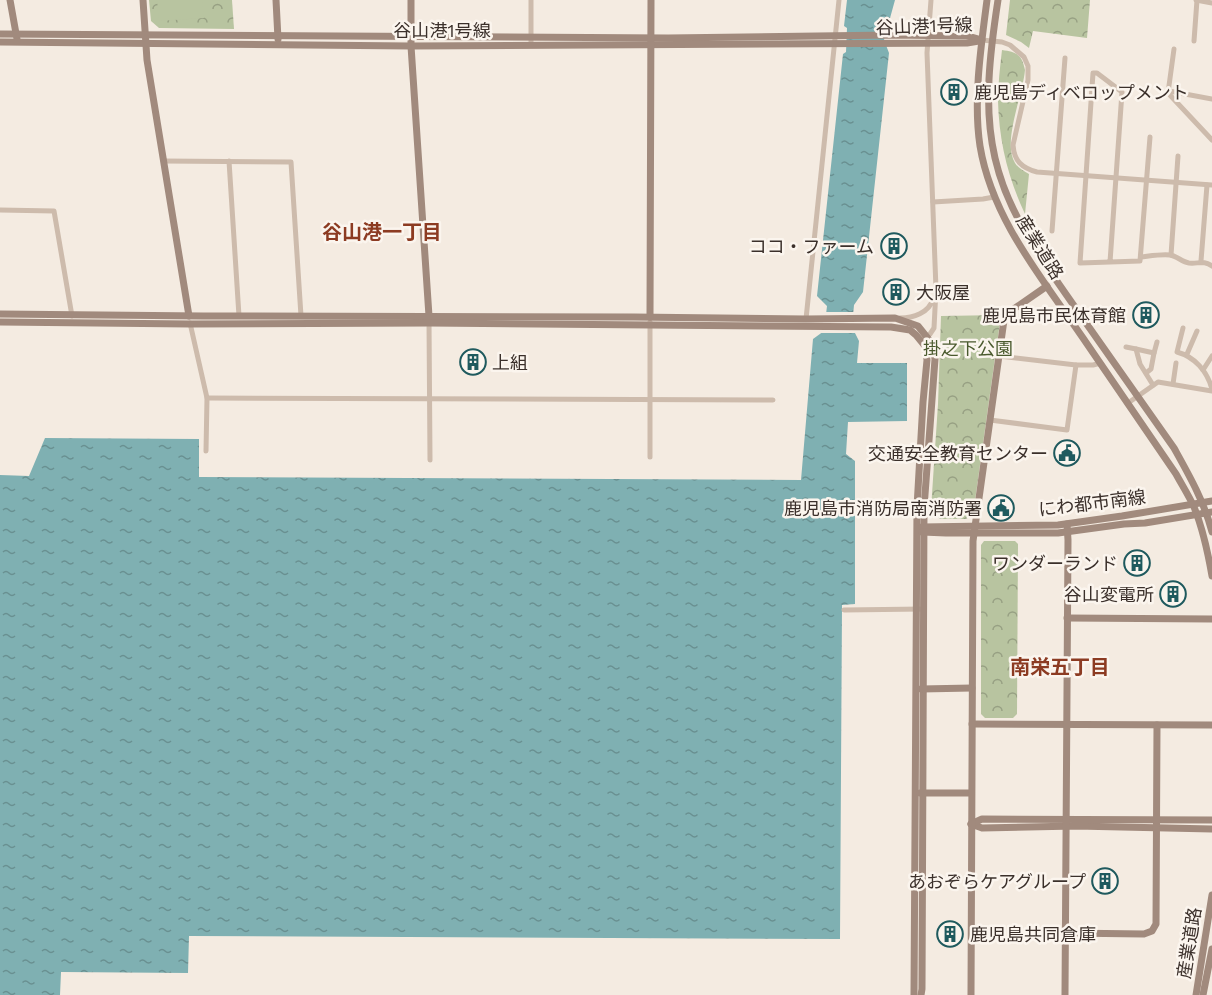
<svg xmlns="http://www.w3.org/2000/svg" width="1212" height="995" viewBox="0 0 1212 995" font-family="'Work Sans','Noto Sans JP',sans-serif">
  <style>
    .forest { fill: url(#forest-crowns) }
    .pitch { fill: #b8c4a0 }
    .water { fill: url(#water-ripples) }
    .pier { fill: #f4ebe1 }
    .lines { fill: none; stroke-linecap: round; stroke-linejoin: round }
    .street { stroke: #cdbbac; stroke-width: 5 }
    .secondary { stroke: #a18a7d; stroke-width: 7 }
    .labels { text-anchor: middle; dominant-baseline: central; stroke-width: 5; stroke-linejoin: round; paint-order: stroke }
    .street-label { font-size: 18px; fill: #3b302b; stroke: #fbf5ee }
    .poi-label { font-size: 18px; fill: #3b302b; stroke: #fbf5ee; text-anchor: end }
    .park-label { font-size: 18px; fill: #4a5a2e; stroke: #fbf5ee }
    .neighbourhood-label { font-size: 20px; font-weight: bold; fill: #8c3b22; stroke: #fbf5ee }
  </style>
  <defs>
    <pattern id="forest-crowns" width="20" height="18" patternUnits="userSpaceOnUse" patternTransform="scale(1.5)"><rect width="20" height="18" fill="#b8c4a0"/><path d="M2 6a3 3 0 1 1 6 0M12 15a3 3 0 1 1 6 0" fill="none" stroke="#97a083"/></pattern>
    <pattern id="water-ripples" width="26" height="14" patternUnits="userSpaceOnUse" patternTransform="scale(1.5)"><rect width="26" height="14" fill="#7fb0b2"/><path d="M2 4q2-2 4 0t4 0M15 11q2-2 4 0t4 0" fill="none" stroke="#699091"/></pattern>
  </defs>
  <rect width="100%" height="100%" fill="#f4ebe1"/>
  <g class="forest">
    <path d="M149,0h83l2,29 -75,-1 -8,-7z"/>
    <path d="M1010,0h80l-3,38 -54,-7 -4,17 -8,-6 -15,-7z"/>
    <path d="M1002,50c15,2 20,5 23,20 -2,25 -23,72 -10,93 3,5 9,8 14,11l-4,40c-17,-36 -26,-73 -27,-113 0,-17 2,-34 4,-51z"/>
    <path d="M1001,315l-28,200 -7,4h-26l-9,-10 7,-105 3,-88z"/>
    <path d="M984,541h31l3,3 -1,170 -4,4h-28l-4,-4v-169z"/>
  </g>
  <path class="pitch" d="M157,0h45l2,18 -45,3z"/>
  <path class="water" d="M847,0h48l-11,40 5,13 -26,239 -9,13 -2,22 7,14 -2,22h50v58l-59,1 -2,32 9,7v143l-13,1 -2,334 -651,-3 -1,37 -127,-1 -1,23h-60v-520l29,1 16,-38 154,1v38l602,3 12,-141 11,-8 3,-25 -10,-10 26,-242 3,-2 1,-24 -3,-2z"/>
  <path class="pier" d="M823,312h33l-1,14 3,7h-42l6,-4z"/>
  <g class="lines">
    <g class="street">
      <path d="M1196,0l16,3"/>
      <path d="M982,40l20,2 8,3 14,12 4,9v14l-15,65c1,16 9,23 24,27l175,13"/>
      <path d="M1194,41l3,-41"/>
      <path d="M531,44v-44"/>
      <path d="M1174,49l-6,44 44,47"/>
      <path d="M1169,91l43,8"/>
      <path d="M163,161l128,1 10,154"/>
      <path d="M229,161l10,155"/>
      <path d="M933,202l50,-3 11,-2"/>
      <path d="M0,210l54,1 18,105"/>
      <path d="M1052,231l13,-173"/>
      <path d="M1171,255l7,-99"/>
      <path d="M1141,257c9,-1 20,-3 29,-2 7,1 12,7 19,8 9,1 15,-3 23,3"/>
      <path d="M1201,261l6,-76"/>
      <path d="M1110,262l12,-170 -25,-19h-4l-13,190 60,-2 10,-124"/>
      <path d="M900,318c13,0 29,-5 33,-19"/>
      <path d="M806,319l33,-319"/>
      <path d="M429,321l1,139"/>
      <path d="M190,323l17,75 -1,53"/>
      <path d="M1183,328l-6,24c18,5 30,19 35,37"/>
      <path d="M921,340l9,-6 4,-6 2,-39 -9,-236 4,-53"/>
      <path d="M1126,347l10,2 4,15 13,21"/>
      <path d="M1136,349l18,4 3,-11"/>
      <path d="M1187,354l10,-23"/>
      <path d="M999,356l77,9h17l8,-2"/>
      <path d="M1203,370l9,-14"/>
      <path d="M1146,373l5,-4 3,-16"/>
      <path d="M1173,384l3,-21"/>
      <path d="M207,398l566,2"/>
      <path d="M1128,403l30,-21 54,9"/>
      <path d="M990,420l77,10 9,-65"/>
      <path d="M650,457v-135"/>
      <path d="M844,610l79,-1"/>
    </g>
    <g class="secondary">
      <path d="M10,0l7,39"/>
      <path d="M143,0l4,60 42,256"/>
      <path d="M276,0l2,39"/>
      <path d="M411,0v46l18,270"/>
      <path d="M987,0c-6,46 -14,100 -7,146 12,73 62,132 103,192 31,45 62,90 93,136 6,11 13,22 18,33 9,22 14,46 18,69"/>
      <path d="M998,0c-8,52 -15,107 -3,158 13,58 51,107 84,155 32,45 63,90 95,135 15,27 30,53 38,84"/>
      <path d="M0,34l668,4 223,-3 77,1 14,4"/>
      <path d="M0,42l411,4 556,-3 12,-2"/>
      <path d="M0,314l203,2 431,1 172,2 89,-1 23,8 12,15 3,6 2,12 -11,149 -2,481 -1,6"/>
      <path d="M650,317l1,-317"/>
      <path d="M0,322l190,2 239,-1 462,4 19,3 6,5 9,11 2,14 -4,42 -6,105 -3,488"/>
      <path d="M922,527l136,-2 64,-9 90,-15"/>
      <path d="M922,532l24,1h112l66,-9 21,-1 67,-11"/>
      <path d="M1067,618l145,1"/>
      <path d="M921,689l51,-1"/>
      <path d="M972,724l240,1"/>
      <path d="M920,793h51"/>
      <path d="M971,824l11,4 94,-2 136,3"/>
      <path d="M971,824l11,-5 230,1"/>
      <path d="M1066,933l78,1 8,-3 4,-7 1,-199"/>
      <path d="M971,995l2,-454 31,-221 4,-7 39,-27"/>
      <path d="M1065,995l3,-455 -1,-16"/>
      <path d="M1196,995l16,-100"/>
      <path d="M1203,995l9,-46"/>
    </g>
  </g>
  <defs>
    <g id="building-ring" transform="scale(1.35)"><circle r="9.5" fill="#fbf5ee" stroke="#1f5a5e" stroke-width="1.5"/><path d="M-4-6H4V6H1V3H-1V6H-4ZM-2.5-4.3h1.7v1.8h-1.7ZM.8-4.3h1.7v1.8H.8ZM-2.5-1h1.7V.8h-1.7ZM.8-1h1.7V.8H.8Z" fill="#1f5a5e"/></g>
    <g id="civic-ring" transform="scale(1.35)"><circle r="9.5" fill="#fbf5ee" stroke="#1f5a5e" stroke-width="1.5"/><path d="M-.6-6.5H3V-4.5H.6V-3L4-1V1h2V6H-6V1h2V-1L-.6-3ZM-1.2 2.5V6h2.4V2.5Z" fill="#1f5a5e"/></g>
  </defs>
  <g fill-rule="evenodd">
    <use href="#building-ring" x="954" y="92"/>
    <use href="#building-ring" x="894" y="246"/>
    <use href="#building-ring" x="896" y="292"/>
    <use href="#building-ring" x="1146" y="315"/>
    <use href="#building-ring" x="473" y="362"/>
    <use href="#civic-ring" x="1067" y="453"/>
    <use href="#civic-ring" x="1001" y="508"/>
    <use href="#building-ring" x="1137" y="563"/>
    <use href="#building-ring" x="1173" y="594"/>
    <use href="#building-ring" x="1105" y="881"/>
    <use href="#building-ring" x="950" y="934"/>
  </g>
  <g class="labels">
    <g class="street-label">
      <text transform="translate(924 26) rotate(-2)">谷山港1号線</text>
      <text x="442" y="30">谷山港1号線</text>
      <text transform="translate(1040 247) rotate(58)">産業道路</text>
      <text transform="translate(1092 503) rotate(-7)">にわ都市南線</text>
      <text transform="translate(1189 943) rotate(-81)">産業道路</text>
    </g>
    <g class="poi-label">
      <text x="974" y="92" text-anchor="start">鹿児島ディベロップメント</text>
      <text x="874" y="246">ココ・ファーム</text>
      <text x="916" y="292" text-anchor="start">大阪屋</text>
      <text x="1126" y="315">鹿児島市民体育館</text>
      <text x="492" y="362" text-anchor="start">上組</text>
      <text x="1048" y="453">交通安全教育センター</text>
      <text x="982" y="508">鹿児島市消防局南消防署</text>
      <text x="1118" y="563">ワンダーランド</text>
      <text x="1154" y="594">谷山変電所</text>
      <text x="1086" y="881">あおぞらケアグループ</text>
      <text x="970" y="934" text-anchor="start">鹿児島共同倉庫</text>
    </g>
    <g class="park-label">
      <text x="968" y="348">掛之下公園</text>
    </g>
    <g class="neighbourhood-label">
      <text x="382" y="232">谷山港一丁目</text>
      <text x="1060" y="667">南栄五丁目</text>
    </g>
  </g>
</svg>
